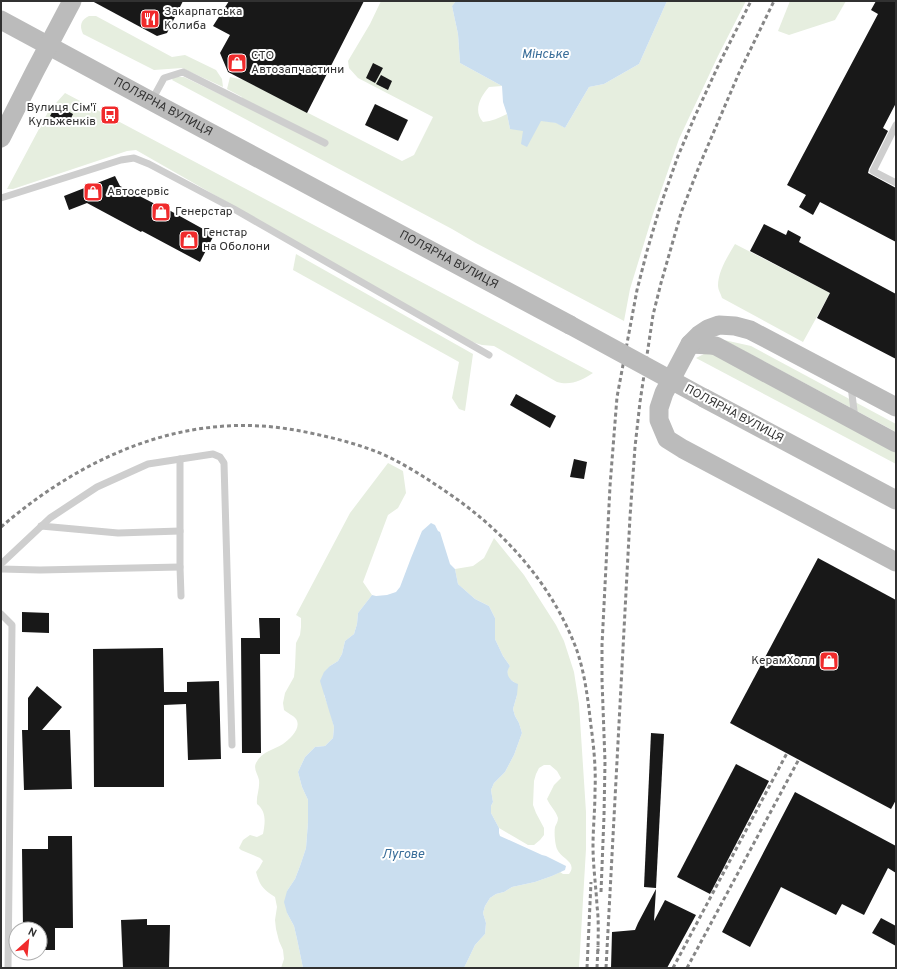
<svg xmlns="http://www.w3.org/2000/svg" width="897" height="969" viewBox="0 0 897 969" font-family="Overpass,sans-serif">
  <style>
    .green { fill: #e6eedf }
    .water { fill: #cadeef }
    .building { fill: #181818 }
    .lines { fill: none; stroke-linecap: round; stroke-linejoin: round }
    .lane { stroke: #cecece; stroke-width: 7 }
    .secondary { stroke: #bbb; stroke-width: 19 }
    .rail { stroke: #868686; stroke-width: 3; stroke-dasharray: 4 3; stroke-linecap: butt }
    .secondary-bridge { stroke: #bbb; stroke-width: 19 }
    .labels { text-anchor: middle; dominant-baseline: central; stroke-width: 4; stroke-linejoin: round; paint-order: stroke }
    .poi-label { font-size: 12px; fill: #313131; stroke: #fff; text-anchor: start }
    .street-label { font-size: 12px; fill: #313131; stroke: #fff }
    .water-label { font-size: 13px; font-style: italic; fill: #396d99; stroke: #fff }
  </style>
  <rect width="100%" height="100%" fill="#fff"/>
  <g class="green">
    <path d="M381,1h75l-4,5 6,28 2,29 42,23 -13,1c-9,10 -16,24 -6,35 9,-1 16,-4 24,-8l3,15 31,-9 16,3 8,5 24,-41 15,-3 35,-20 28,-63h79l-28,55 -39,83 -26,75 -23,75 -6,32 -148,-78 -24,-14 -280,-149 2,-3h10l56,27 2,-7 -15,-8 3,-12 14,3 158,81 12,-6 19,-38 -75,-39 -9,-10 -1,-7 22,-37z"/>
    <path d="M790,1h56l-11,19 -46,15 -11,-4z"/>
    <path d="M89,16h7l76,41 13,-2 31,15 6,9 1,8 -41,-19 -28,2 -71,-36c-4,-9 -2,-14 6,-18z"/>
    <path d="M65,93l528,280c-11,7 -22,13 -36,9l-63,-36 -12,-1 -13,-4 -333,-191 -9,1 -114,38h-6l41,-77z"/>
    <path d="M735,244l95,49 -27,49 -81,-44c-1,-4 -4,-8 -4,-12 0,-15 10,-30 17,-42z"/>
    <path d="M296,254l177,100 -8,57 -6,-2 -7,-11 7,-36 -166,-92z"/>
    <path d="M724,340l27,6 145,78v8z"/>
    <path d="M706,353l12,2 178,95v14l-200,-106z"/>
    <path d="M388,463l15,8 3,22 -8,15 -10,7 -25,67 9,13 -14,18 -1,11 -3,10 -9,7 -3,13 -4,7 -8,5 -6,29 6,16 4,16 -1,11 -8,8 -10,1 -10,10 -7,15 4,15 6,13v22l-2,26 -6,18 -5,13 -8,12v22l7,13 3,13 6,29h-22l3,-9 -1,-9 -4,-9 -3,-12 -1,-9 2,-13 -2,-10c-12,-8 -15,-11 -19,-25l3,-4 4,-7 -3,-3 -19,-8 -2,-2 4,-8 7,-5 7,2 6,-3c2,-11 4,-22 -6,-30 -1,-8 3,-15 2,-24 -1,-6 -6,-11 -3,-17 6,-12 18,-13 27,-19 7,-5 19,-16 13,-25 -3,-4 -9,-6 -12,-9l-1,-7 2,-10 9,-16 1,-10 1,-24 4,-8 1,-8v-9l-5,-3 54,-102z"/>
    <path d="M494,538l30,37 32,50 8,16 10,31 5,32 7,108v37l-7,119h-115l11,-23 10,-11 1,-11 -3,-10 2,-7 5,-8 6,-4 8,-2 8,-5 23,-5 17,-6 8,-4 3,2h6c9,-12 -8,-15 -12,-25 -2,-5 -3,-16 -2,-22 1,-3 3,-5 3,-9 -2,-7 -8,-12 -11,-19l7,-14 7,-7 -4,-7 -7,-6h-6l-5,3 -3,6 -2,7 -1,24 3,8 8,15v7l-4,5 -6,5h-6l-29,-17 -8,-15v-7l2,-4 -2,-12 3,-7 11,-11 9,-17 8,-22 -3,-10 -4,-7 -2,-7 4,-14 -3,-13 -5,-3 -2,-5 1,-6 2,-2 -7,-10 -8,-17v-21l-6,-12 -14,-7 -17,-15 -3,-15 18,-3 11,-8z"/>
  </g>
  <g class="water">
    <path d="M456,1h211l-28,63 -35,20 -15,3 -24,41 -9,-5 -15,-2 -14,26 -6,-3 2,-13 -13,-2 -3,-15 -4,-12 -1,-16 -42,-23 -2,-29 -6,-28z"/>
    <path d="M431,523l4,2 3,6 2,1 10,32 5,5 3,15 17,15 14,7 6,12v21l8,17 7,10c-6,8 0,15 8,18l-1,11 -4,14 2,7 4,7 3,10 -8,22 -9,17 -11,11 -3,7 2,12 -2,4v7l8,15v5l1,3 42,19 4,1 20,10 -1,4 -13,6 -17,6 -23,5 -8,5 -8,2 -6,4 -5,8 -2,7 3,10 -1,11 -10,11 -11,23h-161l-6,-29 -3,-13 -7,-13 -3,-11 3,-11 8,-12 5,-13 6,-18 2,-26v-22l-6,-13 -4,-15 7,-15 10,-10 10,-1 8,-8 1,-11 -14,-46 4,-9 6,-6 8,-5 4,-7 3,-13 9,-7 3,-10 1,-11 14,-18 4,1 11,-1 9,-3 4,-5 11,-29 11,-27z"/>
  </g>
  <g class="building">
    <path d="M92,1h91l-16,32 -10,3z"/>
    <path d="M229,1h135l-57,112 -79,-41 -8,-19 10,-18 -17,-9z"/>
    <path d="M876,1h20v102l-13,25 5,3 -19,38 -1,4 28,15v54l-76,-40 -7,13 -14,-8 7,-12 -19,-10 91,-171 -7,-4z"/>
    <path d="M373,63l10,5 -8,15 -9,-5z"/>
    <path d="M381,75l11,6 -4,9 -12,-6z"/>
    <path d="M375,104l33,16 -10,21 -33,-16z"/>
    <path d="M56,105l17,9 -5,11 -18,-9z"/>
    <path d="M115,176l5,10 37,19 1,-1 56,31 -14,27 -58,-31 -1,1 -54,-29 -18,7 -5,-14z"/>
    <path d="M764,224l22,11 2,-5 13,7 -2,5 97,52v65l-79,-41 13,-25 -80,-42z"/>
    <path d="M516,394l40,22 -6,12 -40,-23z"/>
    <path d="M574,459l13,3 -3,17 -14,-2z"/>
    <path d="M818,558l78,42v200l-5,9 -161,-86z"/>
    <path d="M22,612l27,1v20l-27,-1z"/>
    <path d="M259,618h21v36h-20l1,99h-19l-1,-115h19z"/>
    <path d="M163,648l1,44h23v-10l32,-1 2,78 -33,1 -2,-56 -22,1v82h-70l-1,-138z"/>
    <path d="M37,686l25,21 -20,23h28l2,59 -48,1 -2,-60h6v-32z"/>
    <path d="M651,733l13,1 -8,154 -12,-1z"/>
    <path d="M736,764l33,17 -59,113 -33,-17z"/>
    <path d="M795,792l101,54v27l-8,-5 -24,47 -22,-11 -6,11 -55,-28 -31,60 -28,-15z"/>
    <path d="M48,836h24l1,92h-18v22h-15v-21h-17l-1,-80h26z"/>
    <path d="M656,889l-2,32 11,-21 31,15 -29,53h-56l1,-36 23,-2 3,-7z"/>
    <path d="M881,918l15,8v20l-24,-13z"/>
    <path d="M147,919v6h23l-1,43h-46l-2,-48z"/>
  </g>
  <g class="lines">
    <g class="lane">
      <path d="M152,100l12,-22 19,-6 142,71"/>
      <path d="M896,125l-23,46 23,12"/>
      <path d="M1,198l120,-38 13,-2 15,6 85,45 255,146"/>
      <path d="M851,386l4,33"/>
      <path d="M180,459v108l1,29"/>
      <path d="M41,526l77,7 62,-2"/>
      <path d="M1,564l49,-46 47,-31 51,-23 65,-10 7,3 4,6 8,282"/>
      <path d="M1,569l39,1 140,-3"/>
      <path d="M1,614l11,11 -4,343"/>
    </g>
    <g class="secondary">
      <path id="s1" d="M1,20l150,81 419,224"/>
      <path d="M1,138l34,-67 37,-70"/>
      <path d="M690,344l20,1 6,1 180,97"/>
      <path d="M704,398l192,102"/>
      <path d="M896,407l-146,-77 -15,-4 -16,-1 -11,4 -9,6 -9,9 -26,49 -5,15v12l8,19 16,10 213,113"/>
    </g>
    <g class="rail">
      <path d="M1,527c72,-62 162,-107 260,-101 18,1 36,4 54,8 23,5 46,11 67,20 25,11 47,26 69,41 55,38 101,90 125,153 9,25 12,52 15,78 3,22 5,44 4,65 0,19 -2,37 -2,55 0,20 3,40 4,60 2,15 1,30 1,45"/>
      <path d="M601,892l3,-76 1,-54 -3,-82v-35l8,-159 7,-89 20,-107 10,-39 13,-44 18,-51 17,-40 24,-52 32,-63"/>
      <path d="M587,968l4,-86"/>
      <path d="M597,968l1,-22"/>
      <path d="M606,968l24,-451 5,-70 5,-45 13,-87 8,-32 20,-70 19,-49 39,-91 35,-72"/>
      <path d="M673,968l114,-215"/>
      <path d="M687,968l112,-209"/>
    </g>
    <path class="secondary-bridge" d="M570,325l134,73"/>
  </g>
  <defs>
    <g id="restaurant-square" transform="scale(1)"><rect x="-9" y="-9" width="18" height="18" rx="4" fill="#f02b2c" stroke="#fff"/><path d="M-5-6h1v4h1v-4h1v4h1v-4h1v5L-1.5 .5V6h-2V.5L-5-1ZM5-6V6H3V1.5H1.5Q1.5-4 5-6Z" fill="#fff"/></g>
    <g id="shop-square" transform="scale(1)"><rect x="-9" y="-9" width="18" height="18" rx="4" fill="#f02b2c" stroke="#fff"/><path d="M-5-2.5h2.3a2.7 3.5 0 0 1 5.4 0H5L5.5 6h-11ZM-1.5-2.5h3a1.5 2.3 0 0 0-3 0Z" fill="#fff"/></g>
    <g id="bus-square" transform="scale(1)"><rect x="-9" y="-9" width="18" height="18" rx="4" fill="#f02b2c" stroke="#fff"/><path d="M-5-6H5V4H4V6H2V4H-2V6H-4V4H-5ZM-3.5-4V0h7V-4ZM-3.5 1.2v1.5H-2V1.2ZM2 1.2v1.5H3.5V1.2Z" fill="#fff"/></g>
  </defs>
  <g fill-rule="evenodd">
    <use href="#restaurant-square" x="150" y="19"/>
    <use href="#shop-square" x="237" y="63"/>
    <use href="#bus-square" x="110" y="115"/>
    <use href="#shop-square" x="93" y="192"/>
    <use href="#shop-square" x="161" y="212"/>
    <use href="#shop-square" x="189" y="240"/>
    <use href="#shop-square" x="829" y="661"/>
  </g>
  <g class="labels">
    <g class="poi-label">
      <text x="164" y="12">Закарпатська<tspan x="164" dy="14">Колиба</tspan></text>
      <text x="251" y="56">СТО<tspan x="251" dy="14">Автозапчастини</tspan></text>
      <text x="96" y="108" text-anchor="end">Вулиця Сім'ї<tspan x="96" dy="14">Кульженків</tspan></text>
      <text x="107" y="192">Автосервіс</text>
      <text x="175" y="212">Генерстар</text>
      <text x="203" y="233">Генстар<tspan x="203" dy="14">на Оболони</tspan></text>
      <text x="815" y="661" text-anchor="end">КерамХолл</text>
    </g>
    <g class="street-label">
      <text stroke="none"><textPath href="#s1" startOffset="184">ПОЛЯРНА ВУЛИЦЯ</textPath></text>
      <text stroke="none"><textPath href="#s1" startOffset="508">ПОЛЯРНА ВУЛИЦЯ</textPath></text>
      <text transform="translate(734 414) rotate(28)">ПОЛЯРНА ВУЛИЦЯ</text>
    </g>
    <g class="water-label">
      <text x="545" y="55">Мінське</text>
      <text x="403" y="855">Лугове</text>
    </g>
  </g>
  <rect width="897" height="969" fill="none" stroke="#313131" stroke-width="4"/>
  <g transform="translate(28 941) rotate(27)"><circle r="19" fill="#ffffff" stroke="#adadad"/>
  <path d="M0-3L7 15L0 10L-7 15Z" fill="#f02b2c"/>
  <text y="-6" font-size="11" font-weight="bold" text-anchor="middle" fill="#313131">N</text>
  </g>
</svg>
